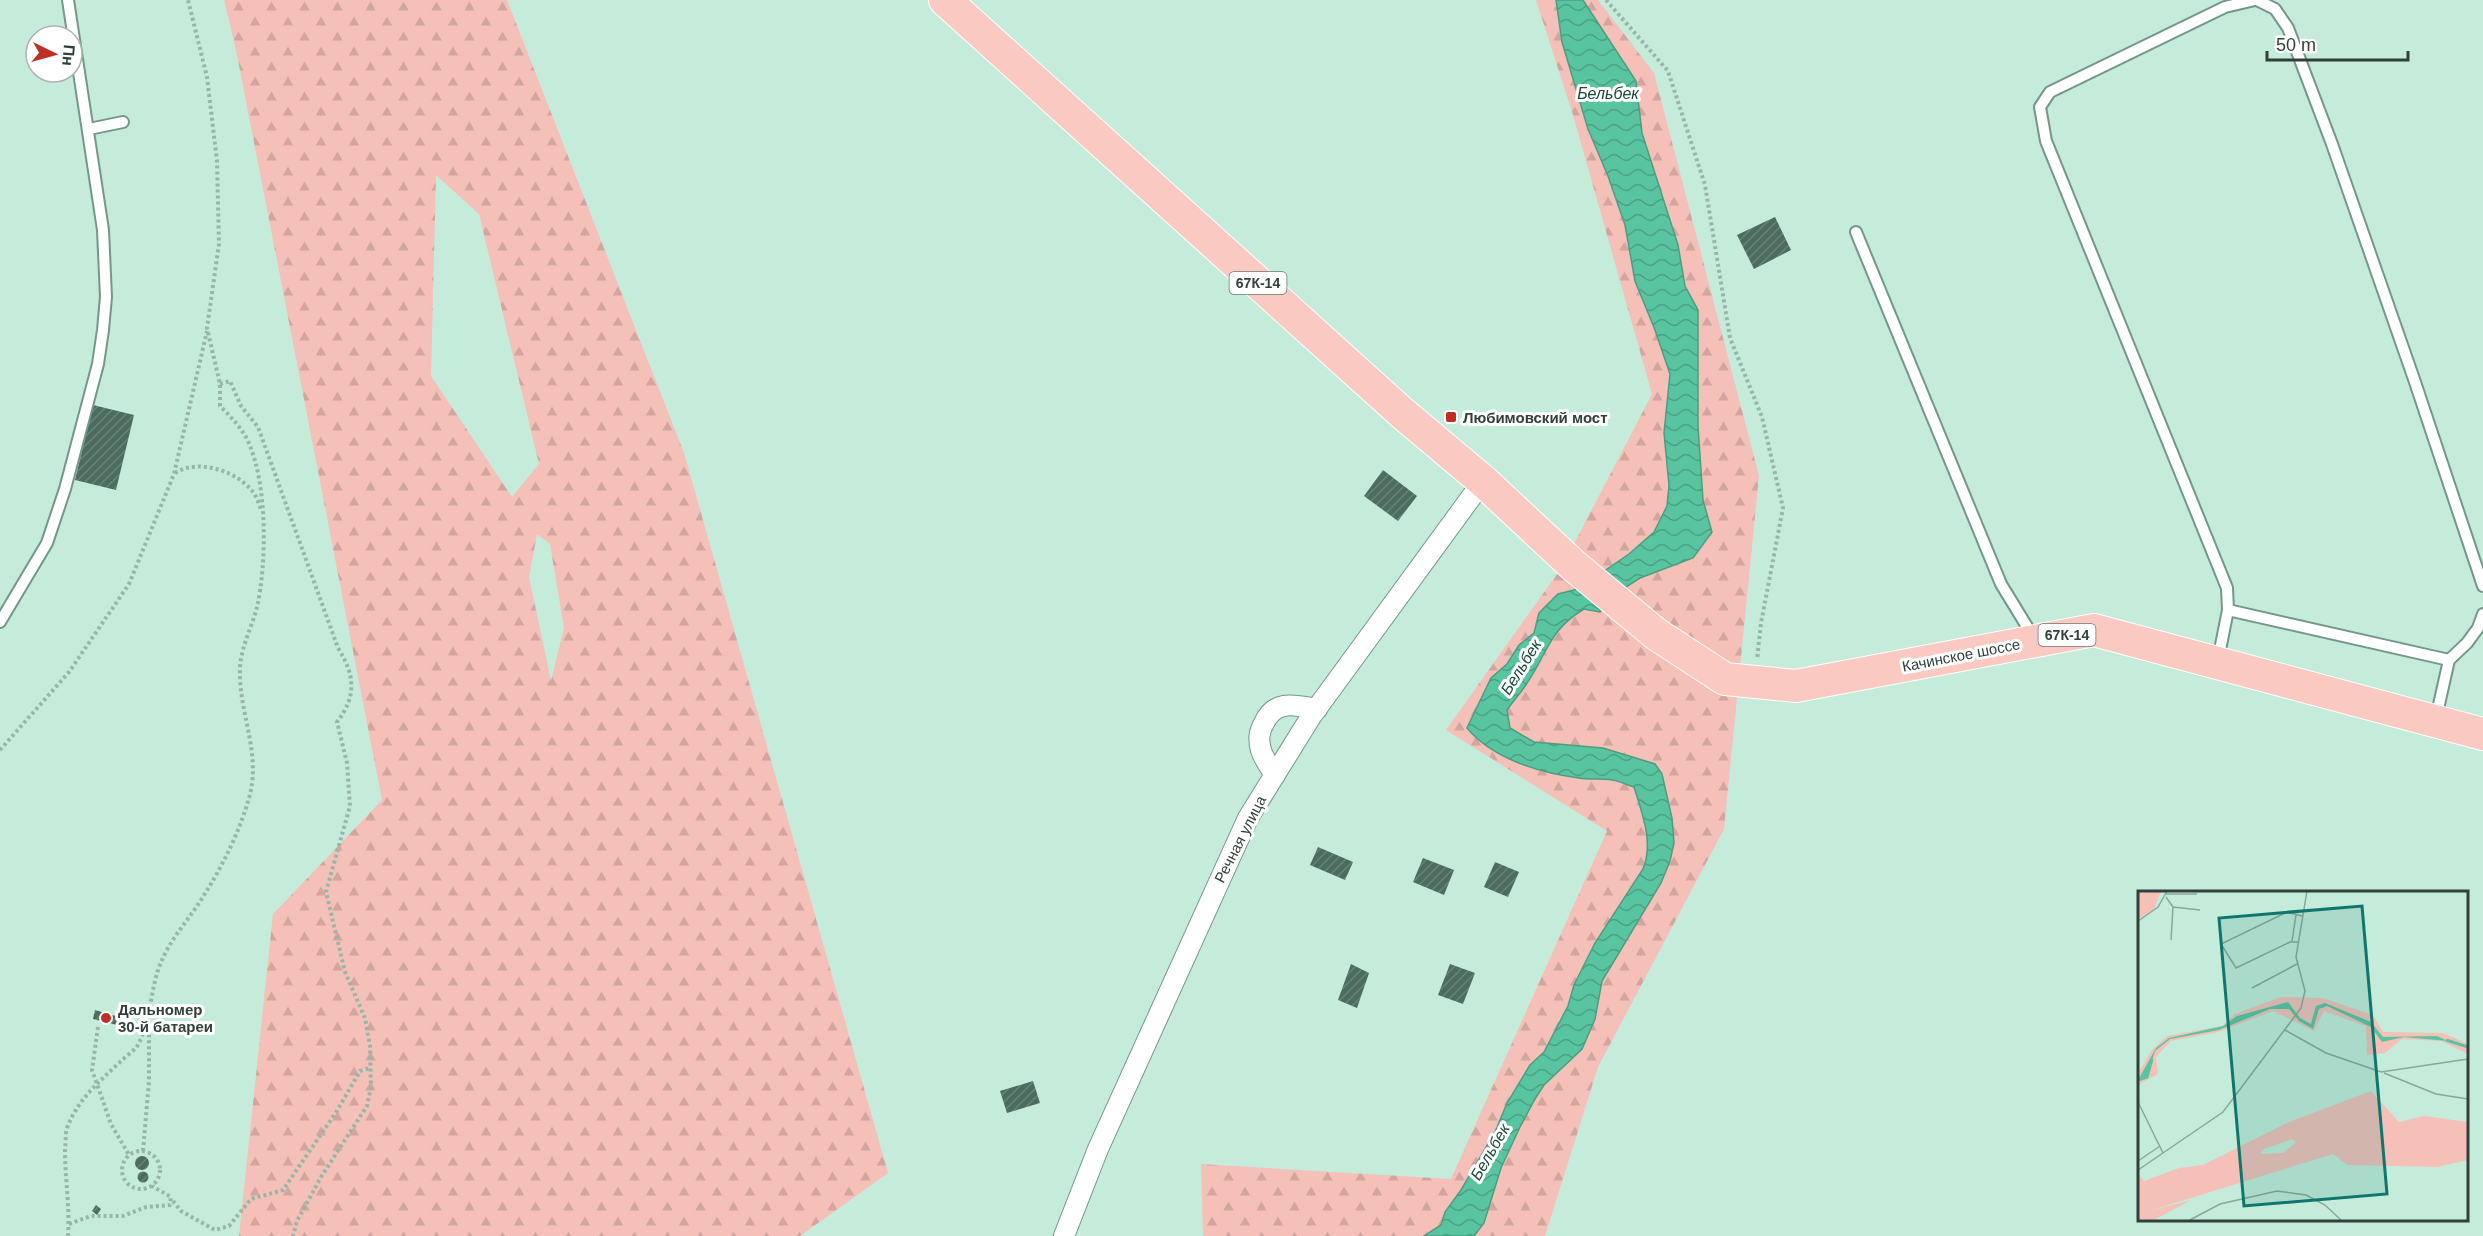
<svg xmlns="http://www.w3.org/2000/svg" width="2483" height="1236" viewBox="0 0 2483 1236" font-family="Arial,sans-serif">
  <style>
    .forest { fill: url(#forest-firs); fill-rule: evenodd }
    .water { fill: url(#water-waves); stroke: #4d9d81; stroke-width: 1.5 }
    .building { fill: url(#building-hatch) }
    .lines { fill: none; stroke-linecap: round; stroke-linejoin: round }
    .lane-casing { stroke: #749789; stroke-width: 14 }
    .street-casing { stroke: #749789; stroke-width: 22 }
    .primary-casing { stroke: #fff; stroke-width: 34 }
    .path { stroke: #97b6a9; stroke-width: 4; stroke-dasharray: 3 3; stroke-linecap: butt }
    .lane { stroke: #fff; stroke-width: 10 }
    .street { stroke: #fff; stroke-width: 20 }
    .primary { stroke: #facac2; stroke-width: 32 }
    .poi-dot { fill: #be3024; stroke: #fff; stroke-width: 2 }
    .labels { text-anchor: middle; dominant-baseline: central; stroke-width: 6; stroke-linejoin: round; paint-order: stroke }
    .shield { fill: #fff; stroke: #6f7974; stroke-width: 1.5 }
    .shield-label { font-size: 14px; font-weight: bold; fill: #314039 }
    .poi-label { font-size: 15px; font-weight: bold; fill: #314039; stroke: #fff; text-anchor: start }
    .street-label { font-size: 15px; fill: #314039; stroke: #fff }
    .water-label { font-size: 16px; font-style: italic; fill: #1a4839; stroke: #fff }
    .inset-river { fill: none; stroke: #59c5a0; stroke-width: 3 }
    .inset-road { fill: none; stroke: #8aa79a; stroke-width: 1.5 }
    .view { fill: #0f766e; fill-opacity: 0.15; stroke: #0f766e; stroke-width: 3 }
    .inset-edge { fill: none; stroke: #314039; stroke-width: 3 }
  </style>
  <defs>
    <pattern id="forest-firs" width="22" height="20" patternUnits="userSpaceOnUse" patternTransform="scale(1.5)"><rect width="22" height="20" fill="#f5c0b8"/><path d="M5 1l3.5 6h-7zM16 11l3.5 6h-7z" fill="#d2a69f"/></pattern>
    <pattern id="water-waves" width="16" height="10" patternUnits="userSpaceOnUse" patternTransform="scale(1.5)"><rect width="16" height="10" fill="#59c5a0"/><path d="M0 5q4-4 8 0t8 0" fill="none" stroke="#4aa183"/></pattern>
    <pattern id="building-hatch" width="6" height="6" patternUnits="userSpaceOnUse" patternTransform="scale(1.5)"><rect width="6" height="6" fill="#4b6c5f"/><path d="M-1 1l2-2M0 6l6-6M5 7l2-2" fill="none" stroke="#688278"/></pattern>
  </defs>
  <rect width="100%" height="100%" fill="#c5ebdb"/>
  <g class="forest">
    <path d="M224,0h283l177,453 204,720 -88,63h-561l34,-322 109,-114 -146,-750zM436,175l43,39 60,250 -27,33 -81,-121zM537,534l13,10 14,84 -13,53 -22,-104z"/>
    <path d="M1536,0h62l56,73 105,403 -35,353 -126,238 -53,169h-342l-2,-72 250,15 156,-348 -161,-101 116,-163 90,-173 -79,-279z"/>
  </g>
  <path class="water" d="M1556,0h27l53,81 6,52 36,112 7,41 13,24v116l5,74 9,32 -19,26 -53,20 -22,14 -18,20 -16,-3c-35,21 -36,43 -57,74 -6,10 -14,18 -20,27l3,18 24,14 69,6 52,16 7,10 10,44 2,25 -4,18 -9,22 -59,98 -7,38 -13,30 -38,36 -9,14 -15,28 -19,41 -17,55 -10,13h-50l17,-11 4,-13 16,-22 34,-58 12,-29 23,-38 14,-13 24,-46 6,-21 21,-42 48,-74c11,-26 -1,-56 -9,-82 -7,-2 -14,-6 -22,-7 -10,-2 -22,0 -33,-2 -39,-5 -86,-19 -112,-50l24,-50 16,-14 12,-19 15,-12 5,-20 19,-19 20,-5 51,-35 25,-22 13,-26 2,-21 -5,-52 6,-59 -15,-44 -20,-49 -10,-56 -17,-49 -20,-47 -26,-87z"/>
  <g class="building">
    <path d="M1775,217l16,33 -37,19 -17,-34z"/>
    <path d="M93,405l41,10 -18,75 -41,-10z"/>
    <path d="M1383,470l34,26 -19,25 -34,-25z"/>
    <path d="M1318,847l35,15 -8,18 -35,-15z"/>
    <path d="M1423,858l31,12 -10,25 -31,-13z"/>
    <path d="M1495,862l24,10 -11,25 -24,-10z"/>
    <path d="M1351,964l18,9 -12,35 -19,-8z"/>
    <path d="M1450,964l25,9 -12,31 -25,-9z"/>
    <path d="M95,1010l24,7 -2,8 -24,-6z"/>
    <path d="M1033,1081l7,22 -33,10 -7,-22z"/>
    <circle cx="142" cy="1163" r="7"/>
    <circle cx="143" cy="1177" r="5.5"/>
    <path d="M96,1205l5,4 -4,6 -5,-4z"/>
  </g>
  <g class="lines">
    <g class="lane-casing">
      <g id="lane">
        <path d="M2257,0l18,9 13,19 44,116 83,238 68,204"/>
        <path d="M89,129l34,-7"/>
        <path d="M1856,232l145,352 33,54"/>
        <path d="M2228,610l221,50"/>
        <path d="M0,622l47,-79 18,-54 33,-125 5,-34 3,-33 -3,-67 -35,-230"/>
        <path d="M2218,660l10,-50 -1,-22 -181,-447 -6,-34 10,-15 175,-85 30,-7"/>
        <path d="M2436,718l13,-58 18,-17 11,-15 5,-14"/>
      </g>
    </g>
    <g class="street-casing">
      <g id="street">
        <path d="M1275,775c-5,-8 -12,-17 -14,-25 -3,-11 -2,-18 3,-27 11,-24 31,-18 53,-14"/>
        <path d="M1064,1236l34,-87 150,-331 64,-103 171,-234"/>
      </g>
    </g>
    <g class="primary-casing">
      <path id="primary" d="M945,0l456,412 82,69 90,84 83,69 69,45 71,7 298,-56 389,104"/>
    </g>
    <g class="path">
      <path d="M1606,0l62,71 37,114 25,153 32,79 21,91 -22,115 -4,37"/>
      <path d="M220,384l10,-3 11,25 17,21 80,221c17,27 19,48 -1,74l10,41 3,43 -24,86 19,80 20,46 5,28 1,41 -4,19 -46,71 -24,44 -4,15"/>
      <path d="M175,473c23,-15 62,-2 78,19 4,5 6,12 8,18"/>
      <path d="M0,750l69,-78 60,-88 45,-110 33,-143"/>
      <path d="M98,1027l-6,43 19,54 18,31"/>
      <circle cx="141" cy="1170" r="19"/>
      <path d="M143,1151l6,-70v-60"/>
      <path d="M173,1201l8,10 34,19 14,-4 22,-27 32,-9 54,-79 23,-40 10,-3"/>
      <path d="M69,1224l22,-8h32l23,-9 24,-2 1,-8 -19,-11"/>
      <path d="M68,1236c2,-28 -3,-57 -3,-86 1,-7 0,-15 2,-22 11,-29 31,-45 53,-66 6,-6 16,-12 19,-19 13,-26 11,-57 23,-83 11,-25 30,-44 44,-68 18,-29 34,-62 43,-94 13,-44 -11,-87 -9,-130 1,-21 12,-41 17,-61 10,-44 10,-120 -7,-161 -6,-16 -18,-28 -30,-40v-22l-13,-56 12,-84 -2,-83 -10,-84 -19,-77"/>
    </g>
    <use href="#lane" class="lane"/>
    <use href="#street" class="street"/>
    <use href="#primary" class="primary"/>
  </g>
  <g class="poi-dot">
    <rect x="1445" y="411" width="12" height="12" rx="3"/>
    <circle cx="106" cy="1018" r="6"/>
  </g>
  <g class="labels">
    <g class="shield">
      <rect x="1229.5" y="272" width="57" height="22" rx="4.5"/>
      <rect x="2038.5" y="624" width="57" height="22" rx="4.5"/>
    </g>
    <g class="shield-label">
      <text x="1258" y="283">67К-14</text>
      <text x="2067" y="635">67К-14</text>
    </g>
    <g class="poi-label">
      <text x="1463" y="417">Любимовский мост</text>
      <text x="118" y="1009">Дальномер<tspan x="118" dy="17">30-й батареи</tspan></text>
    </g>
    <g class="street-label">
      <text transform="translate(1961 655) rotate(-11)">Качинское шоссе</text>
      <text transform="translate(1240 839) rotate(-63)">Речная улица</text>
    </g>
    <g class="water-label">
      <text x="1608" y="93">Бельбек</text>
      <text transform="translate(1521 667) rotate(-58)">Бельбек</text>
      <text transform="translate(1490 1152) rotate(-60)">Бельбек</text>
    </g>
  </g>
  <g transform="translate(2138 891)">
    <rect width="330" height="330" fill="#c5ebdb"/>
    <path d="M0,0h23l-7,18 -16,10zM0,282l13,18 26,-3 -15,8 -9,14 38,-10 -39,21h-14z" fill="#f5c0b8"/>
    <path d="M143,106l42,1 50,17 10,17 60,1 25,11v10l-27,-13 -39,-2 -17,14 -18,2 -1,-29 -42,-15 -10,20 -41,-20 -55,21 -47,9 -15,16 2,17 -20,11v-11l13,-23 16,-15 55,-10 13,-12zM233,200l28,31 25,-6 44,6v38l-31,7 -90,-2 -14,-11 -181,56 10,-14 13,-7 -24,2 -7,-10 35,-13 24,-3 86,-43zM154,248l4,3 -13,11 -23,1 4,-5z" fill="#f5c0b8" fill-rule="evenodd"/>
    <path d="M150,111l12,16 11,6 5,-18 9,-3 46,19 12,15 54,-1 11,5 -44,-4 -22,5 -11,-15 -44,-21 -8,3 -6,20 -14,-8 -10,-12h-19l-51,21 -49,9 -15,12 -8,26 -9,3 18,-32 13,-10 54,-12 14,-10z" fill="#59c5a0"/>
    <path class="inset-river" d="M308,149l22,7M0,189l9,-3 5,-18"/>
    <path class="inset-road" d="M28,3h31M28,6l7,10 -2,33M35,16l27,3M0,30l20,-14 9,-16M154,50l4,-26M160,51h-8l-54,26 -15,-24 66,-32 15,4M114,97l45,-24M147,139l41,23 55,19 87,-13M246,182l52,21 32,5M0,211l25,51M0,270l22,-15M0,279l85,-58 78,-104 4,-17 -9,-34 11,-66M50,330l32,-17 57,-13 29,4 19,10 17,16"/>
    <path class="view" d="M224,15l25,288 -143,12 -25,-288z"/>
    <rect width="330" height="330" class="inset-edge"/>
  </g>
  <g transform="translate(54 54) rotate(95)"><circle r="28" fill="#ffffff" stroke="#adb3b0" stroke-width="1.5"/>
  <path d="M0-4.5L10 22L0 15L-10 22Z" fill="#be3024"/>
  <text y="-9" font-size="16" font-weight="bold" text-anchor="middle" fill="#314039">Пн</text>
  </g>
  <path d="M2267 51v9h141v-9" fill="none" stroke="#314039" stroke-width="3"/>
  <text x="2276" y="51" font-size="18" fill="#314039" stroke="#ffffff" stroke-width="4.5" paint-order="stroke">50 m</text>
</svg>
